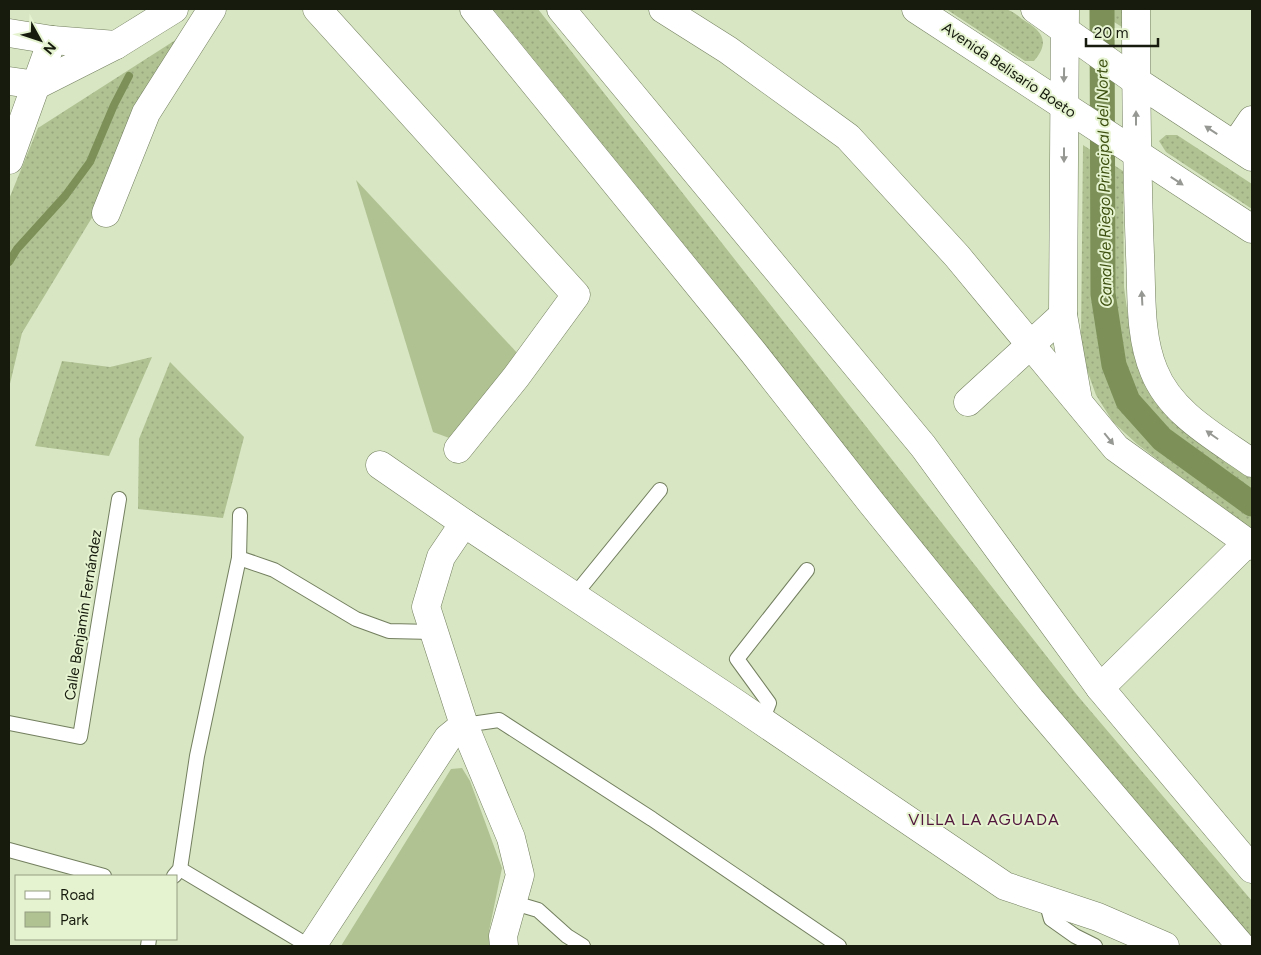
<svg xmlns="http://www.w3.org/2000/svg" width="1261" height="955" viewBox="0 0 1261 955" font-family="Figtree,sans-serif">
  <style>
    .grass { fill: url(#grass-dots) }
    .green { fill: #b0c292 }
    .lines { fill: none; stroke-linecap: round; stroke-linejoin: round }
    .stream { stroke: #7c9058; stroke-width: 8 }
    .canal { stroke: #7c9058; stroke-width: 25 }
    .lane-casing { stroke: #737f5f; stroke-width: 16 }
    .street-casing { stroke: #737f5f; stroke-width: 29 }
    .secondary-casing { stroke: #737f5f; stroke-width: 29 }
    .lane { stroke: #fff; stroke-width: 14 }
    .street { stroke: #fff; stroke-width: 28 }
    .secondary { stroke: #fff; stroke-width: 28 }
    .oneway { fill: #969893 }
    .labels { text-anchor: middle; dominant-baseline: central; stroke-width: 4; stroke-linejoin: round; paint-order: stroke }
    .street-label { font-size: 15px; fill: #161b0e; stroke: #e6f3d0 }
    .water-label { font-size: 16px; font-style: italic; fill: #3d500f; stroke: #e6f3d0 }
    .neighbourhood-label { font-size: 16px; letter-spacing: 1px; fill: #51163c; stroke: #e6f3d0 }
  </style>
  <defs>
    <pattern id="grass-dots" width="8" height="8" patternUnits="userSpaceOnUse" patternTransform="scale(1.25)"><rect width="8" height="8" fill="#b0c292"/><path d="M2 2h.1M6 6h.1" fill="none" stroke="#97a67d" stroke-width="1.8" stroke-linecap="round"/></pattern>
  </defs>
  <rect width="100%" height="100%" fill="#d8e6c3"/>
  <g class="grass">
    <path d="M493,9h45l539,686 175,206v37l-95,-110 -274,-326 -127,-169z"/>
    <path d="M946,9c19,0 41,-3 59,0 6,1 12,6 17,10 18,11 30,21 12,42h-9z"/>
    <path d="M1093,9h29v18z"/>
    <path d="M188,32l-92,179 -74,122 -13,55v-189l29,-71z"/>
    <path d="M1166,135h11l75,49v25l-86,-57 -7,-11z"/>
    <path d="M1083,145l40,26 1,116 8,59 12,35 22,32 86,63v55l-115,-87 -24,-22 -17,-27 -13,-36 -2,-22z"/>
    <path d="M152,357l-43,99 -74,-10 27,-85 48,6z"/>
    <path d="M170,362l74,75 -21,81 -85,-9 1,-70z"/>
  </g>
  <g class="green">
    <path d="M356,180l164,176 -68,83 -19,-7z"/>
    <path d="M462,768l8,13 32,87 -13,63v15h-148l110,-177z"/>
  </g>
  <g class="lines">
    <path class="stream" d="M9,262l8,-13 48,-53 25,-34 24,-57 15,-29"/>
    <path class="canal" d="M1102,9l1,285 11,71 14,36 34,38 90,65"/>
    <g class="lane-casing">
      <g id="lane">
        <path d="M239,558l35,12 82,49 33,12 44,1"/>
        <path d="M573,597l87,-107"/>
        <path d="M762,721l7,-18 -32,-44 70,-89"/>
        <path d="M9,723l71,14 39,-238"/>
        <path d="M464,725l35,-5 153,99 187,127"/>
        <path d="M9,850l95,26"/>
        <path d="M180,869l129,77"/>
        <path d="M174,876l6,-7 17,-113 42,-198 1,-43"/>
        <path d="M1046,901l5,18 24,17 20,10"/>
        <path d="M511,902l27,8 29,26 16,10"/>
        <path d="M148,946l1,-7"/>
      </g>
    </g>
    <g class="street-casing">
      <g id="street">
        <path d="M317,9l259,286 -60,82 -58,72"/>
        <path d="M474,9l279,343 117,149 161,199 210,246"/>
        <path d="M561,9l362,437 177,242 152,181"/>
        <path d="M663,9l65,41 120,87 109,119 159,192 136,98"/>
        <path d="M1065,9l-2,306 15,85"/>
        <path d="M1136,9c0,82 1,164 4,246 2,39 -1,80 14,116 17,43 63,67 98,92"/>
        <path d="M1235,145l17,-25"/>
        <path d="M9,160l43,-120"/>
        <path d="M106,213l40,-100 66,-104"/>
        <path d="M968,402l95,-87"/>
        <path d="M380,465l84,58 258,171 283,192 93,31 67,29"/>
        <path d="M464,523l-23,34 -15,50 38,118 47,113 9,37 -17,61 1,10"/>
        <path d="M1100,688l147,-145"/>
        <path d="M312,946l136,-208 16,-13"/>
      </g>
    </g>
    <g class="secondary-casing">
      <g id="secondary">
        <path d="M916,9l336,220"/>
        <path d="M1035,9l101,72 116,76"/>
        <path d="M9,33l43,7 64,5"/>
        <path d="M9,81l28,4 79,-40 58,-36"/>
      </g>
    </g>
    <use href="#lane" class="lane"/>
    <use href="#street" class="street"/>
    <use href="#secondary" class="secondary"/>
  </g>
  <defs><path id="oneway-solid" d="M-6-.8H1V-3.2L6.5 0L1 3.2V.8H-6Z" transform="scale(1.25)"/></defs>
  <g class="oneway">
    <use href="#oneway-solid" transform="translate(1064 75) rotate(91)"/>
    <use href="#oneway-solid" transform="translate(1136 118) rotate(-90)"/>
    <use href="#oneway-solid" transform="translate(1211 130) rotate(-147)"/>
    <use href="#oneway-solid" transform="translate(1064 155) rotate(90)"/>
    <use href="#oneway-solid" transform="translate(1177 181) rotate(33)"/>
    <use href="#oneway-solid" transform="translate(1142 298) rotate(-93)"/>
    <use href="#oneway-solid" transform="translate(1212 435) rotate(-145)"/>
    <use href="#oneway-solid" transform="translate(1109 439) rotate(51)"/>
  </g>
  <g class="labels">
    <g class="street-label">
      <text transform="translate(1009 70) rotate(34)">Avenida Belisario Boeto</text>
      <text transform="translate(83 615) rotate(-81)">Calle Benjamín Fernández</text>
    </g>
    <g class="water-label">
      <text transform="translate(1104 183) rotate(-91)">Canal de Riego Principal del Norte</text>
    </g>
    <g class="neighbourhood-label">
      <text x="984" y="819">VILLA LA AGUADA</text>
    </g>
  </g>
  <rect width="1261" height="955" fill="none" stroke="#161b0e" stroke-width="20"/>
  <rect x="15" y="875" width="162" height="65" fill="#e6f3d0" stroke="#939d82"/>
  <rect x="25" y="891" width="25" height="8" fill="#ffffff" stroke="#939d82"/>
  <text x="60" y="900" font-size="15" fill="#161b0e">Road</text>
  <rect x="25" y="912" width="25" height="15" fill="#b0c292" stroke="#939d82"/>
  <text x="60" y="925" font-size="15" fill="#161b0e">Park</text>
  <g transform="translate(40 40) rotate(130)" stroke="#e6f3d0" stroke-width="4" paint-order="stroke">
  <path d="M0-4L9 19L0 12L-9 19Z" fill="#161b0e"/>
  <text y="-8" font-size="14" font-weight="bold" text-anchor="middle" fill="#161b0e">N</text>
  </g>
  <path d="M1086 38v8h72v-8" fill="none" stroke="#161b0e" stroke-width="2.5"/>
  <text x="1094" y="38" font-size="15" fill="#161b0e" stroke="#e6f3d0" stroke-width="4" paint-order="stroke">20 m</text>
</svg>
